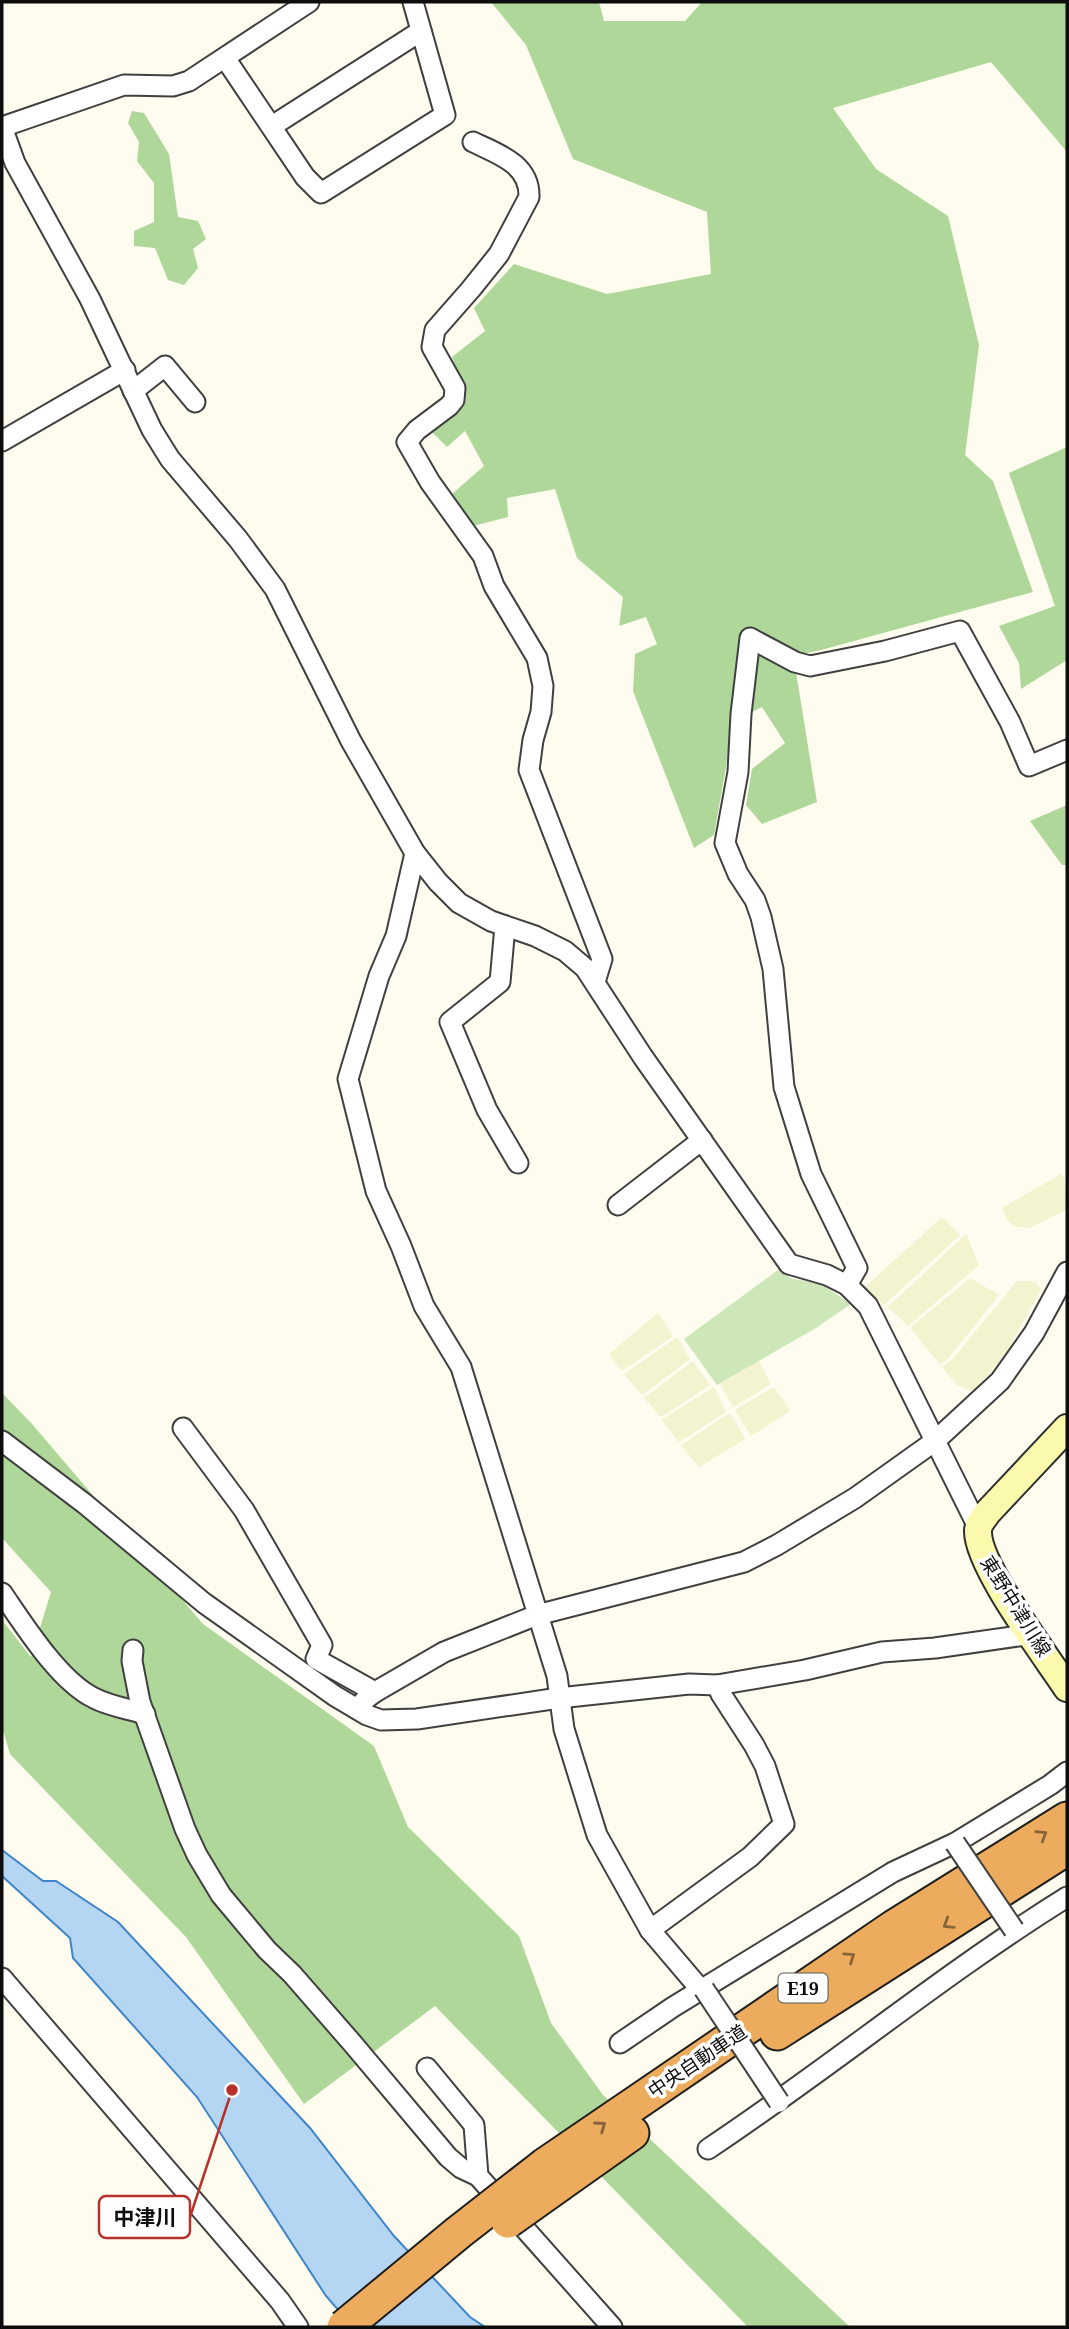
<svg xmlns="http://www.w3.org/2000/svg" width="1069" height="2329" viewBox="0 0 1069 2329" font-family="'Noto Serif','Noto Sans JP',serif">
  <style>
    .farmland { fill: #f3f3cf }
    .green { fill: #cde7b9 }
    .forest { fill: #afd799 }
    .water { fill: #b5d6f3; stroke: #3f85c7; stroke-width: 2 }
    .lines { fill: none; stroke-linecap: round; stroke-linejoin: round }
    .minor-casing { stroke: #404040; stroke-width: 23 }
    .secondary-casing { stroke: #2f2f2f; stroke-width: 30 }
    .motorway-casing { stroke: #1e1e1e; stroke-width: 37 }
    .minor { stroke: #fff; stroke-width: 19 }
    .secondary { stroke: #fbf9ac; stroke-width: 26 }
    .motorway { stroke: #edab5d; stroke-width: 33 }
    .minor-bridge-casing { stroke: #404040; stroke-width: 23; stroke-linecap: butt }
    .motorway-bridge-casing { stroke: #1e1e1e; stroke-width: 37; stroke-linecap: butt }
    .minor-bridge { stroke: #fff; stroke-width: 19 }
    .motorway-bridge { stroke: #edab5d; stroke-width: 33 }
    .oneway { stroke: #886439 }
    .labels { text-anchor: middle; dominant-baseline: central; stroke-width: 7; stroke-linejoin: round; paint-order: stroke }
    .shield { fill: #fff; stroke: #565656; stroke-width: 2 }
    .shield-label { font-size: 18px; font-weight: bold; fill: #0d0d0d }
    .street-label { font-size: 19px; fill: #0d0d0d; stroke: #fff }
    .leader { fill: none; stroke: #b6312c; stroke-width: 2.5 }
    .callout-dot { fill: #b6312c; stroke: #fff; stroke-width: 2.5 }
    .callout { fill: #fff; stroke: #b6312c; stroke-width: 2.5 }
    .callout-label { font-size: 21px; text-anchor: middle; font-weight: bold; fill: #0d0d0d }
  </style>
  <rect width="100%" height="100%" fill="#fefcee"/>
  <g class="farmland">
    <path d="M1061,1174l3,3 3,33 -38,18 -16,-2 -5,-5 -6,-13z"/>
    <path d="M942,1217l18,18 -76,70 -19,-18z"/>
    <path d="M966,1234l13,31 -71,61 -20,-19z"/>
    <path d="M970,1278l29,17 -51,64 -8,5 -30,-36z"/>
    <path d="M1017,1281h18l6,8 -36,66 -32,36 -16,-6 -15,-18 10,-7z"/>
    <path d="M658,1313l15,23 -51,35 -13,-17z"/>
    <path d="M677,1337l13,22 -48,36 -18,-21z"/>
    <path d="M693,1361l17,24 -49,32 -17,-19z"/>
    <path d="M759,1361l12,23 -38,23 -13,-23z"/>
    <path d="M714,1387l12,25 -47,30 -18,-22z"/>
    <path d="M774,1387l16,24 -39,25 -16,-26z"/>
    <path d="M730,1413l15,26 -46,28 -18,-22z"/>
  </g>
  <path class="green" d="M782,1267l8,11 31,6 30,20 -35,24 -99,57 -33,-46z"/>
  <g class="forest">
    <path d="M491,2h108l5,19h81l17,-19h365v150l-76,-90 -158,46 43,61 72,47 31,129 -14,110 28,26 40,111 -212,58 -46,10 21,12 21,130 -55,22 -16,-19 6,-36 33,-26 -23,-36 -30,15 -6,45 -12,68 -20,13 -61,-157 2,-37 22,-10 -11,-27 -27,9 4,-29 -46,-39 -22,-69 -48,9 1,19 -35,9 -21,-32 32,-28 -19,-35 -18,16 -16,-16 31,-23 1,-20 -11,-31 33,-26 -11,-23 40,-44 93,30 104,-20 -4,-62 -134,-53 -47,-114z"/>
    <path d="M132,111l12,2 25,41 9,63 20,4 8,18 -13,10 5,19 -14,17 -16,-5 -13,-32 -21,-2v-15l20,-9v-39l-17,-22 2,-19 -11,-19z"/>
    <path d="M1067,447v213l-46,29 -2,-26 -20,-37 56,-20 -46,-133z"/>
    <path d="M1067,805v60h-5l-32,-44z"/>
    <path d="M2,1393l30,31 171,200 171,122 34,81 111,109 32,87 52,72 247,232h-102l-313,-321 -131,98 -118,-167 -176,-183 -8,-27v-107l29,37 20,-65 -49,-54z"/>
  </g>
  <path class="water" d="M2,1850l41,31h13l62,41 192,206 84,108 76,81 15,10h-132l-27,-31 -129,-199 -124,-139 -3,-20 -68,-62z"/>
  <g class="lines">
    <g class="minor-casing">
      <g id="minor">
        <path d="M309,2l-120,79 -16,5 -49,-1 -122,42 13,36 75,136 62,131 18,29 68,80 37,50 76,152 64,112 23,29 21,21 32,18 44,15 30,15 20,17 58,89 146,207 38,11 20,10 21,21 110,221"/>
        <path d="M225,58l80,119 16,16 124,-78 -32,-113"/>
        <path d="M272,126l149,-95"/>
        <path d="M473,142c25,12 57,22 56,55l-30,57 -28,35 -36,41 -3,17 23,41 -1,12 -5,6 -32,24 -10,12 23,40 53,74 11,30 43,72 6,28 -2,26 -8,28 -4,30 73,189 -7,23"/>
        <path d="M133,391l32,-25 30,36"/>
        <path d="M2,441l123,-71"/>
        <path d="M415,853l-19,83 -17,40 -31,103 28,112 25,55 23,60 37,61 96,309 7,53 33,106 53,95 51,60"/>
        <path d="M505,926l-5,56 -50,40 37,88 31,53"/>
        <path d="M618,1205l84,-65"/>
        <path d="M847,1285l10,-17 -46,-94 -27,-87 -11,-118 -12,-52 -6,-17 -17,-26 -13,-31 13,-71 3,-58 9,-76 45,24 15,4 75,-15 75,-20 50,91 19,44 38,-16"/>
        <path d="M183,1428l61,82 78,135 -6,14 59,33"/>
        <path d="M2,1441l83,63 119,99 131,93 32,19 14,5 36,-1 142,-21 130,-14 28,1 88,-15 77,-18 53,-4 97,-14"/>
        <path d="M2,1593c22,32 57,88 92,105 15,8 35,11 51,16"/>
        <path d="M133,1650l-1,11 8,41 45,127 12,26 24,40 46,55 25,24 61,70 95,113 13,11 17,8"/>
        <path d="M357,1709l10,-11 8,-6 69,-40 93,-37 207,-53 33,-17 78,-47 80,-57 65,-60 34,-48 33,-61"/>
        <path d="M650,1930l100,-73 34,-33 -19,-58 -11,-21 -33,-51 -4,-9"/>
        <path d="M2,1978l278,323 18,26"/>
        <path d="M620,2043l53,-36 220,-135 62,-29 95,-58 17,-13"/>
        <path d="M427,2068l47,57 4,51 134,151"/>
        <path d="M708,2149c122,-81 235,-175 359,-252"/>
      </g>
    </g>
    <g class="secondary-casing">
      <path id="secondary" d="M1067,1428l-79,84c-4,6 -10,12 -10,19 -1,34 68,125 89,157"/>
    </g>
    <g class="motorway-casing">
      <g id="motorway">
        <path d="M777,2033l290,-185"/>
        <path d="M545,2165l349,-238 173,-108"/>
        <path d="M560,2184l72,-51"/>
      </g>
    </g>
    <use href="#minor" class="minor"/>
    <use href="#secondary" class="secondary"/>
    <use href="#motorway" class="motorway"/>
    <g class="minor-bridge-casing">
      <g id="minor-bridge">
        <path d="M955,1843l59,87"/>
        <path d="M704,1989l75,113"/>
      </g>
    </g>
    <g class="motorway-bridge-casing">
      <g id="motorway-bridge">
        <path d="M508,2221l52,-37"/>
        <path d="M344,2327l115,-95 86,-67"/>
      </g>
    </g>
    <use href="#minor-bridge" class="minor-bridge"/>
    <use href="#motorway-bridge" class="motorway-bridge"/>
  </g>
  <defs><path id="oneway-chevron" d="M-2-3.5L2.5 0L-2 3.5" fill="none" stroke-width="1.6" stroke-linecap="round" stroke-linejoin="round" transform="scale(1.75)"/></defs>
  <g class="oneway">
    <use href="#oneway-chevron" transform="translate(1042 1835) rotate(-32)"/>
    <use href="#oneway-chevron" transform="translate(948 1924) rotate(148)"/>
    <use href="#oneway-chevron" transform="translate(850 1957) rotate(-34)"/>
    <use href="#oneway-chevron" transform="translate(601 2126) rotate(-35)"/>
  </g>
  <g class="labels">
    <rect class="shield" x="778.5" y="1973.5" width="49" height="29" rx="5"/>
    <g class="shield-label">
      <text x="803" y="1988">E19</text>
    </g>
    <g class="street-label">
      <text transform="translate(1016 1606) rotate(58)">東野中津川線</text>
      <text transform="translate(697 2061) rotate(-34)">中央自動車道</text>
    </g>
  </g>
  <path class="leader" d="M232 2090L190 2217"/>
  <circle class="callout-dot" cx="232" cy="2090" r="7"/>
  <rect class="callout" x="99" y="2196" width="91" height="42" rx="7"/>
  <g class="callout-label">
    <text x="145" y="2225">中津川</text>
  </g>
  <rect width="1069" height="2329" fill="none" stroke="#0d0d0d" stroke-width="7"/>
</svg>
